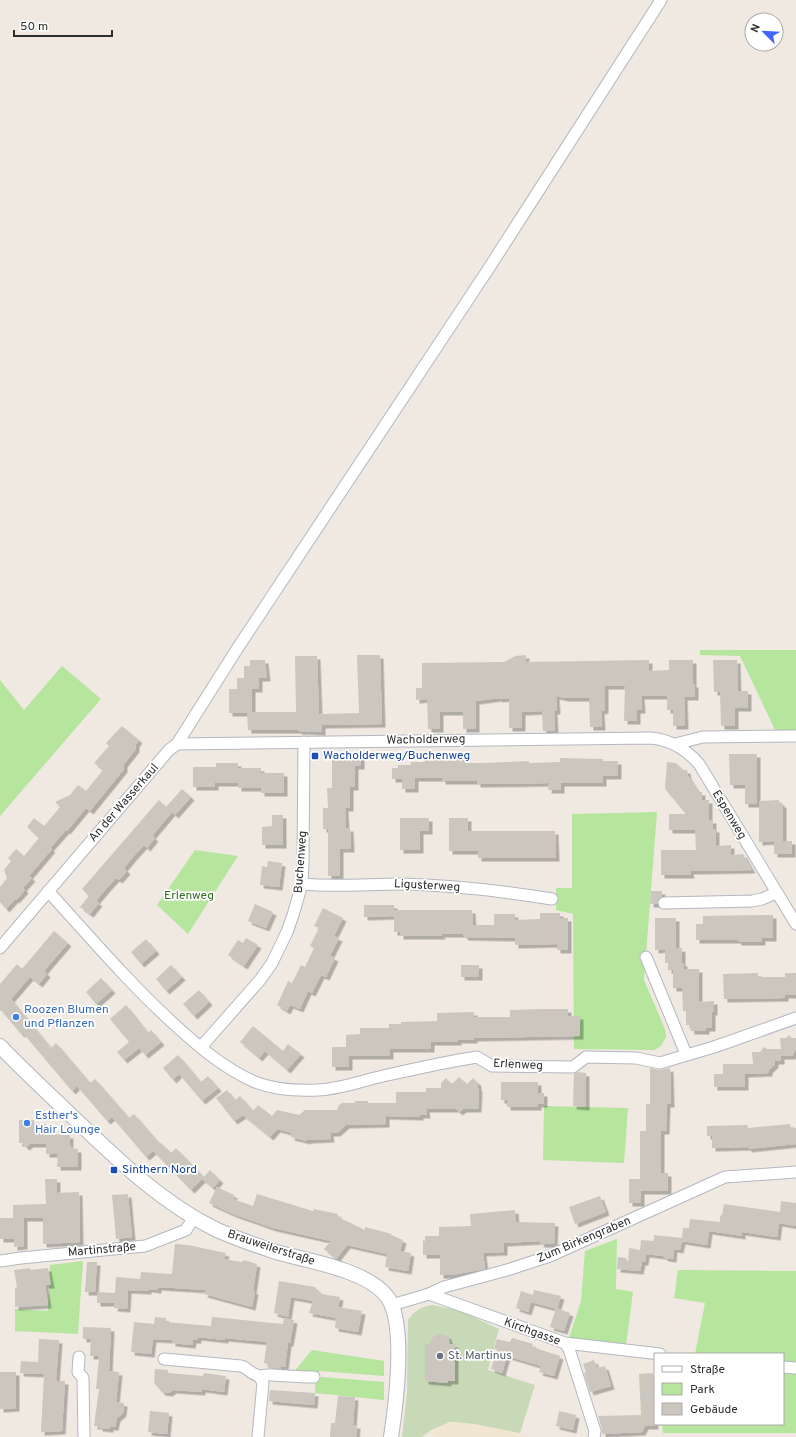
<svg xmlns="http://www.w3.org/2000/svg" width="796" height="1437" viewBox="0 0 796 1437" font-family="Overpass,sans-serif">
  <style>
    .education { fill: #f0e6d1 }
    .green { fill: #b6e59e }
    .cemetery { fill: #c8d9b8 }
    .building { fill: #cbc7bf; filter: url(#shadow) }
    .lines { fill: none; stroke-linecap: round; stroke-linejoin: round }
    .minor-casing { stroke: #b4b7c1; stroke-width: 13 }
    .tertiary-casing { stroke: #b4b7c1; stroke-width: 16 }
    .minor { stroke: #fff; stroke-width: 11 }
    .tertiary { stroke: #fff; stroke-width: 14 }
    .transit-dot { fill: #1a4fb4; stroke: #fff; stroke-width: 1.5 }
    .shop-dot { fill: #3f7fe0; stroke: #fff; stroke-width: 1.5 }
    .worship-dot { fill: #6b7280; stroke: #fff; stroke-width: 1.5 }
    .labels { text-anchor: middle; dominant-baseline: central; stroke-width: 3.5; stroke-linejoin: round; paint-order: stroke }
    .street-label { font-size: 12px; fill: #2e2e2e; stroke: #fff }
    .transit-label { font-size: 12px; fill: #164399; stroke: #fff; text-anchor: start }
    .park-label { font-size: 12px; fill: #2c6e1b; stroke: #fff }
    .shop-label { font-size: 12px; fill: #366cbe; stroke: #fff; text-anchor: start }
    .worship-label { font-size: 12px; fill: #5b616d; stroke: #fff; text-anchor: start }
  </style>
  <defs>
    <filter id="shadow"><feDropShadow dx="3.5" dy="3.5" stdDeviation="0" flood-color="#0004"/></filter>
  </defs>
  <rect width="100%" height="100%" fill="#efe9e1"/>
  <path class="education" d="M450,1422l24,2 46,9 9,4h-89l-13,-4 4,-3z"/>
  <g class="green">
    <path d="M700,650h96v81l-20,1 -36,-76 -40,-1z"/>
    <path d="M62,666l39,33 -101,117v-136l24,30z"/>
    <path d="M657,812l-13,168 21,49 1,8 -5,9 -7,4 -80,-1 -1,-135 -17,-4v-22h16v-74z"/>
    <path d="M195,850l43,6 -50,78 -31,-29z"/>
    <path d="M544,1106l84,2 -4,55 -81,-3z"/>
    <path d="M617,1239l-1,50 17,3 -7,53 -57,-7 12,-37 4,-50z"/>
    <path d="M83,1261l-5,73 -63,-3v-22l33,2 2,-46z"/>
    <path d="M678,1270l118,1v93l-13,-1v-9h-88l10,-51 -31,-5z"/>
    <path d="M312,1350l72,11v15l-64,-5 -6,5 -22,-2z"/>
    <path d="M783,1370l13,1v62h-133l-1,-9h121z"/>
    <path d="M322,1377l62,5v18l-69,-7v-12z"/>
  </g>
  <path class="cemetery" d="M433,1305l28,6 38,18 -11,41 47,15 -15,48 -46,-9 -20,-2h-4l-19,8 -9,7h-20l5,-44 1,-73c6,-9 14,-14 25,-15z"/>
  <g class="building">
    <path d="M357,655h23l2,69 -60,1v7l-24,-1v-1h-50l-1,-17h-18v-24h8v-11h7v-12h6v-6h15l2,18h-8v11h-7v23h44l-1,-56h22l2,58 40,-1z"/>
    <path d="M526,655v7l123,-2v11l20,-1v-10h24v24h2v13h-11l1,29h-12v-16h-6v-14h-26l1,14h-5v11h-13l1,-35h-20v24l-4,1 1,16h-12l-1,-29h-24l-9,-2 1,15h-3l1,20h-12l-1,-20 -20,1v16h-13v-30l-10,1v-1l-23,3v28h-13v-17h-23v17h-12l-1,-30 -11,1v-12h6v-25l82,-1 11,-6z"/>
    <path d="M713,660h24l1,31h10v17h-13v18h-14l-1,-34h-6z"/>
    <path d="M122,726l17,14 -3,4v5l-12,15v5l-34,42 -4,-3 -19,23 -1,-1 -16,18 2,1 -23,27 3,2 -9,10 2,2 -9,10 -1,-1 -9,10 -6,-7v-15l7,-9 -3,-8 7,-9 -3,-3 8,-9 8,7 15,-18 -12,-11 7,-9 10,8 16,-19 -5,-5 15,-7 8,-10 8,6 17,-21 -9,-7 15,-17 -3,-3z"/>
    <path d="M332,753h29v13h-6v21h-5v21h-5l1,20h4l1,21h-11v27h-12v-47h-5v-21h5l-1,-20h5z"/>
    <path d="M729,754h28v50h-12v-19h-15z"/>
    <path d="M424,757l36,1v2h8v3h16l45,-2v2l31,-1v-4l43,1v2h15v15h-15v7h-42v7h-13l1,-7 -72,1v-3h-35v-3h-27v11h-13v-10h-10v-11h6v-3h13v-3h13z"/>
    <path d="M667,762l9,1 7,7h4l1,6 10,16h4v8h7v20h4v9h3v17l15,-1v10l12,-1 9,16 -62,1 1,4h-30v-25h35l-1,-20h-26v-16h17l-21,-25z"/>
    <path d="M216,763h22v5h23v5h23v20h-23v-5h-23v-5h-23v4h-22v-20h23z"/>
    <path d="M182,789l9,8 -16,18 -3,-3 -20,24 3,2 -8,10 -3,-3 -10,11 -10,12 3,3 -8,9 -3,-2 -10,11 -10,12 3,2 -9,11 -10,-7 9,-11 -7,-7 77,-89 7,7z"/>
    <path d="M779,800v2h2v2h2v37h9v13h-18v-13l-15,1v-41z"/>
    <path d="M272,815h11v30h-21v-18l10,-1z"/>
    <path d="M400,818h29v13h-9v19h-20z"/>
    <path d="M449,818h19v13h87l1,27h-78v-7h-29z"/>
    <path d="M268,861l14,2 -3,24 -19,-2 2,-19 5,1z"/>
    <path d="M651,891h11v5l-4,3 -1,5h-7z"/>
    <path d="M255,904l18,8 -7,16 -18,-7z"/>
    <path d="M364,905h30v5h78l1,15h21v-11h21v6l25,-1v-6h20v5h8v32h-11v-6l-42,1v-7l-50,-1 -2,-3h-22l1,2h-42v-4h-6v-16l-30,1z"/>
    <path d="M323,908l20,10 -9,18 5,2 -9,18 5,2 -9,19 -5,-2 -9,18 -4,-2 -8,18 -10,-4 -3,6 -10,-6 11,-24 4,2 9,-18 4,2 9,-19 -4,-2 9,-18 -5,-2z"/>
    <path d="M760,915h13v23h-11v4h-24v-2h-42v-16h7v-8z"/>
    <path d="M655,918h21v31l6,-1v15h2v6h15v33l15,-1v11h-2v16h-6v3h-15l-1,-6h-4v-14h-3l-1,-23h-9v-18h-5v-7h-3v-14l-10,1z"/>
    <path d="M54,931l14,12 -24,28 3,3 -8,10 -9,-7 -19,22 40,49 5,-5 34,40 5,-4 34,39 5,-4 26,30 1,-1 10,10 5,-5 28,29 6,-7 10,10 -7,8 -11,-9 -11,11 -38,-39 -7,6 -34,-40 -5,4 -30,-35 -5,5 -49,-58 -2,1 -20,-24 -1,2v-28l17,-20 5,5z"/>
    <path d="M246,938l12,7 -14,21 -16,-11 10,-15 5,3z"/>
    <path d="M146,939l10,12 -15,13 -10,-12z"/>
    <path d="M171,965l11,12 -16,14 -10,-12z"/>
    <rect x="461" y="965" width="18" height="12"/>
    <path d="M758,973v4h27v-4h11v22h-11v3l-61,1 -1,-25z"/>
    <path d="M101,978l11,12 -16,14 -10,-12z"/>
    <path d="M199,990l10,12 -15,14 -11,-12z"/>
    <path d="M126,1005l22,28 3,-3 10,12 -16,13 -6,-7 -15,12 -7,-8 12,-10 -19,-23z"/>
    <path d="M541,1009h27v7h12v20l-106,2v2h-16v2h-27v7h-41v7h-41v11h-17v-20h14v-12l14,-1v-6h29v-4h12v-2l36,-1v-8l37,-1v5h36v-7z"/>
    <path d="M253,1026l30,25 5,-7 13,10 -14,16 -22,-19 -6,7 -19,-16z"/>
    <path d="M789,1035l3,3h4v11l-4,7h-11v5h-6v3l-6,6v3l-24,1v13h-31v-13h9v-10h30l-1,-12h8l4,-5 3,2h14l-1,-11h6z"/>
    <path d="M178,1055l23,27 7,-6 10,12 -16,13 -23,-27 -6,6 -10,-12z"/>
    <path d="M650,1068l9,2 11,-2 1,36h-4l-1,27h-5v42h7v18h-27v12h-12v-24h11v-48h6v-27h4z"/>
    <path d="M578,1072l8,1v34l-13,-1 1,-32z"/>
    <path d="M459,1077l8,7 6,-6 5,5v5h1l-1,21h-15l-4,3 -3,-3h-30l1,6h-7v2l-34,-1v8l-40,1 -9,8h-7l1,6 -24,1v1l-16,-4 1,-4 -15,-4 -7,8 -27,-22 -9,6 -18,-23 11,-8 8,10 5,-4 13,15 5,-6 14,11 5,-6 22,5 6,-5h32l2,-5 3,-2h13v-2h13v2h28v-11h30v-4h15v-5l5,-5 6,6z"/>
    <path d="M501,1082h37v11h6v11h-6v3h-31v-7h-6z"/>
    <path d="M19,1120h15v4h12v10l24,1v9h-12l13,1v4h7v18h-21l1,-13h-12v-10h-16l-4,3 -4,-4h-3z"/>
    <path d="M790,1124l1,4h5v16l-48,5v-2l-36,1v-12h-5v-10l40,-1 1,3z"/>
    <path d="M45,1179h12v14l22,-1 1,50 -37,2v-26h-19v28l-10,1v-8h-14v-21h13v-13l33,-1z"/>
    <path d="M217,1187l17,8 -1,4 20,7 4,-12 56,17 1,-2 24,5v3l27,13v-3l27,7 -1,1 12,5 -3,11 11,2 -3,18 -23,-4 2,-13 -40,-9 -11,14 -12,-10 7,-8 -58,-13 -40,-14 -24,-11z"/>
    <path d="M128,1194l4,43 -16,2 -4,-44z"/>
    <path d="M600,1196l6,16 -31,12 -6,-17z"/>
    <path d="M781,1201l15,2v23l-17,-3 -2,14 -35,-5v4l-33,-5 -2,14 -25,-4 -2,9 -6,-1 -1,10 -8,-1 -2,-2 -17,-2 -1,8h-3l-2,9 -23,-2 1,-12 8,1 2,6 1,-16 11,2 1,-10 13,1v-6l28,3 1,-10h6l1,-9 30,3v-6l2,-1 2,-11 56,8z"/>
    <path d="M515,1210l1,12 39,1 -1,21h-14l1,-3 -37,2v9l-21,1 2,16 -33,6h-12v-20h-17v-15l2,1v-5h14v-9l32,-1 -1,-12z"/>
    <path d="M175,1244l13,1 38,8 -2,6 18,3 2,-2 13,4 -4,27h2l-3,16 -48,-13 2,-4 -48,-3v3l-10,-1v2l-20,-1 -1,19 -13,-1 1,-5h-18v-11l18,1 1,-16 24,2 1,-7 31,2z"/>
    <path d="M87,1262h10l-2,30h-10z"/>
    <path d="M30,1268v2l18,-2 3,17h-6l3,20 -33,2v-19l2,-1 -3,-17z"/>
    <path d="M279,1281l36,6 6,7 19,3 -2,10 24,4 -4,21 -23,-4 1,-10 -27,-5 4,-12 -22,-4 -3,20 -14,-4z"/>
    <path d="M534,1290l27,6 -4,13 -26,-7 -3,10 -12,-4 5,-17 12,4z"/>
    <path d="M556,1308l14,5 -6,18 -14,-4z"/>
    <path d="M155,1317l11,1v4l45,4 1,-9 71,7 1,-6 10,2 -4,23h-2l-3,24 -4,-1v3l-13,-1v-4l-4,-1 3,-21 -42,-4v2l-27,-3v3h-5l-1,5 -20,-2v-3l-19,-1 -2,15 -20,-2 3,-30 20,2z"/>
    <path d="M83,1327l28,1 -2,43 10,1 -3,30 8,1 -1,10 -6,5 -2,9h-5v2l-11,-1v-2h-5l5,-37h-3l3,-33h-9l1,-17h-8z"/>
    <path d="M439,1334l9,2 2,8h5v37h-7v2l-23,-2v-37h5l3,-7z"/>
    <path d="M512,1338l21,6 -1,3 28,9 -6,20 -15,-4 2,-6 -34,-10 -5,17 -11,-4 6,-20h-3l3,-10 13,3z"/>
    <path d="M39,1339l20,1 -3,41h9l-3,50 -21,1 3,-58 -24,-1 1,-12 17,1z"/>
    <path d="M594,1360l3,8 8,-2 6,20 -21,6 -6,-19 2,-1 -3,-8z"/>
    <path d="M155,1369l13,1v3l35,3 1,-3 22,3 -2,16 -22,-3v3l-29,-2 -4,3 -7,-1 -8,-9z"/>
    <path d="M0,1372h16v36l-16,1z"/>
    <path d="M653,1373l2,53h-10l-3,6 -40,2v-5l-4,-13 43,-1 -2,-41z"/>
    <path d="M270,1390l45,3 -1,12 -45,-4z"/>
    <path d="M338,1396l17,1 -2,28h4l-1,12h-26l1,-14h4z"/>
    <path d="M150,1411l19,2 -2,21 -19,-2z"/>
    <path d="M559,1411l17,4 -3,15 -17,-4z"/>
  </g>
  <g class="lines">
    <g class="minor-casing">
      <g id="minor">
        <path d="M177,744l474,-6c20,2 35,11 48,26l97,160"/>
        <path d="M675,744l28,-7 93,-1"/>
        <path d="M302,884c33,3 67,0 100,0 51,1 100,7 150,15"/>
        <path d="M48,891c41,45 81,92 127,134 24,22 50,44 80,57 20,8 42,9 63,8 22,-1 43,-9 65,-14 31,-7 62,-14 94,-19l15,9 81,1 13,-10 50,1 24,5 54,-16 82,-29"/>
        <path d="M664,903l88,-2 10,-2 14,-6"/>
        <path d="M0,948l169,-198 8,-6 60,-95 252,-381 172,-268"/>
        <path d="M646,957l40,97"/>
        <path d="M201,1047l59,-67 12,-17 15,-31 6,-17 9,-31 1,-21 1,-121"/>
        <path d="M0,1261l21,-3 124,-12 41,-16 8,-13"/>
        <path d="M429,1294l136,49 95,11"/>
        <path d="M392,1305l37,-11 15,-7 63,-17 43,-14 175,-79 71,-5"/>
        <path d="M565,1343l4,6 26,82 -1,6"/>
        <path d="M79,1357l-1,15 5,6 1,59"/>
        <path d="M164,1359l77,7c7,2 10,8 16,9 5,2 11,-1 16,0 14,1 27,2 41,2"/>
        <path d="M783,1367l13,1"/>
        <path d="M258,1437l5,-54 -4,-7"/>
      </g>
    </g>
    <g class="tertiary-casing">
      <path id="tertiary" d="M0,1046c24,25 50,49 75,73 44,42 86,83 140,110 19,9 40,16 61,23 31,9 93,18 112,46 18,27 8,106 3,139"/>
    </g>
    <use href="#minor" class="minor"/>
    <use href="#tertiary" class="tertiary"/>
  </g>
  <g class="transit-dot">
    <rect x="311" y="752" width="8" height="8" rx="2"/>
    <rect x="110" y="1166" width="8" height="8" rx="2"/>
  </g>
  <g class="shop-dot">
    <circle cx="16" cy="1017" r="4"/>
    <circle cx="27" cy="1123" r="4"/>
  </g>
  <circle class="worship-dot" cx="440" cy="1356" r="4"/>
  <g class="labels">
    <g class="street-label">
      <text transform="translate(426 740) rotate(-1)">Wacholderweg</text>
      <text transform="translate(124 803) rotate(-49)">An der Wasserkaul</text>
      <text transform="translate(729 815) rotate(59)">Espenweg</text>
      <text transform="translate(301 862) rotate(-86)">Buchenweg</text>
      <text transform="translate(427 886) rotate(3)">Ligusterweg</text>
      <text transform="translate(518 1065) rotate(3)">Erlenweg</text>
      <text transform="translate(584 1240) rotate(-23)">Zum Birkengraben</text>
      <text transform="translate(271 1248) rotate(18)">Brauweilerstraße</text>
      <text transform="translate(102 1250) rotate(-5)">Martinstraße</text>
      <text transform="translate(532 1332) rotate(20)">Kirchgasse</text>
    </g>
    <g class="transit-label">
      <text x="323" y="756">Wacholderweg/Buchenweg</text>
      <text x="122" y="1170">Sinthern Nord</text>
    </g>
    <g class="park-label">
      <text x="189" y="896">Erlenweg</text>
    </g>
    <g class="shop-label">
      <text x="24" y="1010">Roozen Blumen<tspan x="24" dy="14">und Pflanzen</tspan></text>
      <text x="35" y="1116">Esther's<tspan x="35" dy="14">Hair Lounge</tspan></text>
    </g>
    <g class="worship-label">
      <text x="448" y="1356">St. Martinus</text>
    </g>
  </g>
  <rect x="654" y="1353" width="130" height="72" fill="#ffffff" stroke="#ababab"/>
  <rect x="662" y="1366" width="20" height="6" fill="#ffffff" stroke="#ababab"/>
  <text x="690" y="1373" font-size="12" fill="#2e2e2e">Straße</text>
  <rect x="662" y="1383" width="20" height="12" fill="#b6e59e" stroke="#ababab"/>
  <text x="690" y="1393" font-size="12" fill="#2e2e2e">Park</text>
  <rect x="662" y="1403" width="20" height="12" fill="#cbc7bf" stroke="#ababab"/>
  <text x="690" y="1413" font-size="12" fill="#2e2e2e">Gebäude</text>
  <g transform="translate(764 32) rotate(294)"><circle r="19" fill="#ffffff" stroke="#ababab"/>
  <path d="M0-3L7 15L0 10L-7 15Z" fill="#4264fb"/>
  <text y="-6" font-size="11" font-weight="bold" text-anchor="middle" fill="#2e2e2e">N</text>
  </g>
  <path d="M14 30v6h98v-6" fill="none" stroke="#2e2e2e" stroke-width="2"/>
  <text x="20" y="30" font-size="12" fill="#2e2e2e" stroke="#ffffff" stroke-width="3" paint-order="stroke">50 m</text>
</svg>
